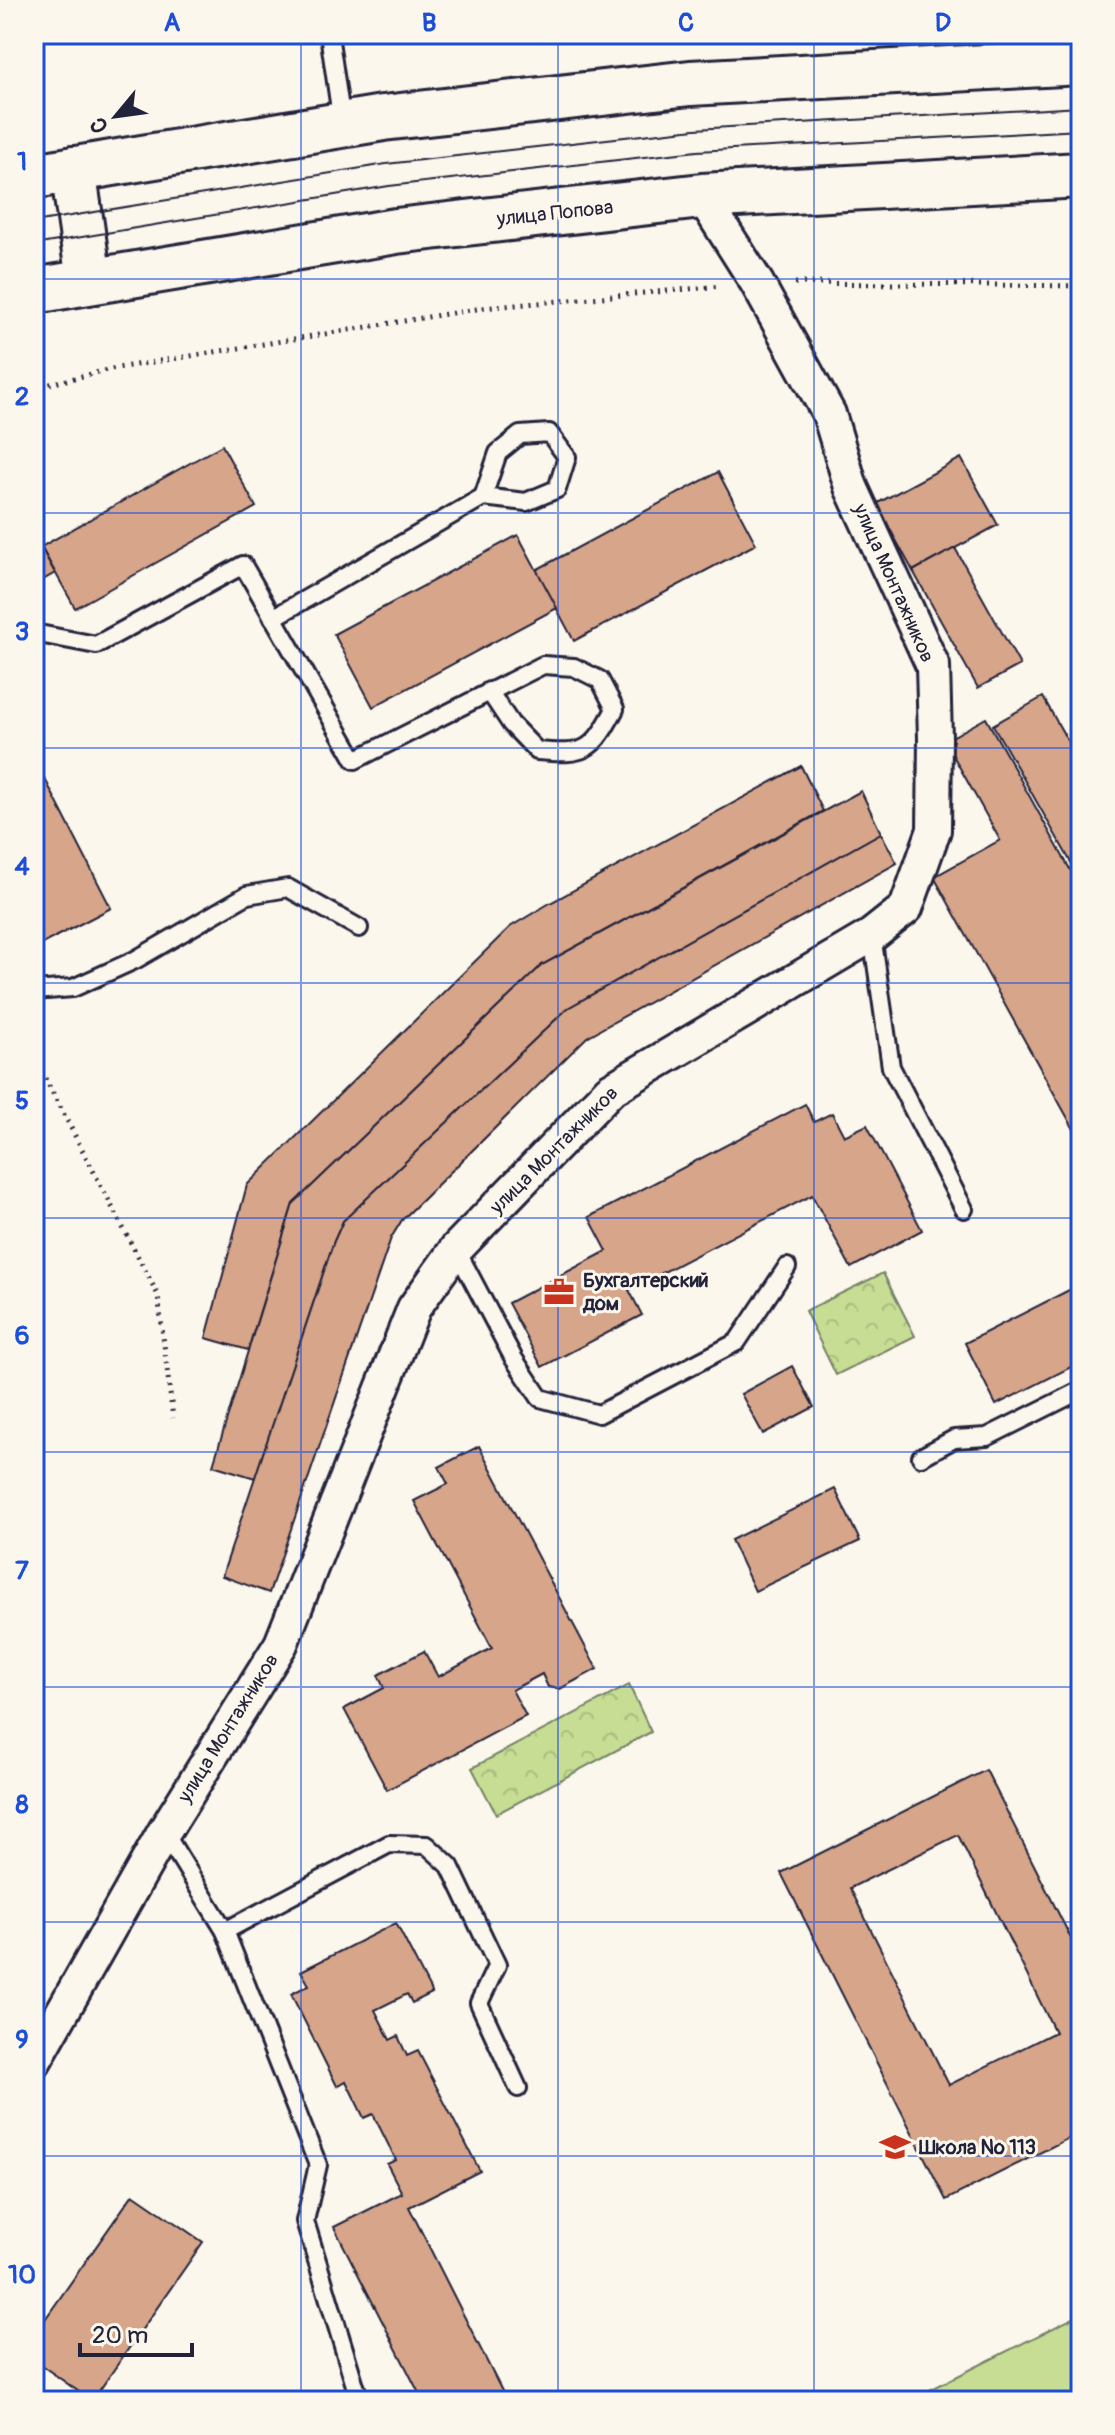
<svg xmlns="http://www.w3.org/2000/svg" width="1115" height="2435" viewBox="0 0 1115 2435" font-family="Pangolin,sans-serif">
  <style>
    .forest { fill: url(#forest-crowns); stroke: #748067; stroke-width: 2 }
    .pitch { fill: #c6dd93; stroke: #748067; stroke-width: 2 }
    .building { fill: #d7a58a; stroke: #22223b; stroke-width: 2; fill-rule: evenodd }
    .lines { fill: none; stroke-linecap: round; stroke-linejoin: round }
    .service-casing { stroke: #22223b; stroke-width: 22 }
    .minor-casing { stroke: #22223b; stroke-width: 38 }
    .secondary-casing { stroke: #22223b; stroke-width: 50 }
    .path { stroke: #22223b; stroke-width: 5; stroke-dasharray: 2 6; stroke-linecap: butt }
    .service { stroke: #fbf7ec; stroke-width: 16 }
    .minor { stroke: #fbf7ec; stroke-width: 32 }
    .secondary { stroke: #fbf7ec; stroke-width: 44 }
    .tram { stroke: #22223b; stroke-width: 2 }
    .grid { fill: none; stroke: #1d4ed8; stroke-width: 2; stroke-opacity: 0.55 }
    .labels { text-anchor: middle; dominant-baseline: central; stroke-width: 6; stroke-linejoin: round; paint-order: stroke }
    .street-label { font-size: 20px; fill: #22223b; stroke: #fbf7ec }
    .poi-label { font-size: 20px; font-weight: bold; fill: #22223b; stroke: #fbf7ec; text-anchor: start }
    .neatline { fill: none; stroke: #1d4ed8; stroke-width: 3 }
    .grid-label { font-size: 26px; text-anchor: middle; font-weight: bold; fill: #1d4ed8 }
  </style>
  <defs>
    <pattern id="forest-crowns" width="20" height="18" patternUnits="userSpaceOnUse" patternTransform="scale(2)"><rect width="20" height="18" fill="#c6dd93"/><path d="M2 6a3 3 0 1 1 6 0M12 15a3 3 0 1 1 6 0" fill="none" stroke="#aabd80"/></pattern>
  </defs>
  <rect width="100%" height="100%" fill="#fbf7ec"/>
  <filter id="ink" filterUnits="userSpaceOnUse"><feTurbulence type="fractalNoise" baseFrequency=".0125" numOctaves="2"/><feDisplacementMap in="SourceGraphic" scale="16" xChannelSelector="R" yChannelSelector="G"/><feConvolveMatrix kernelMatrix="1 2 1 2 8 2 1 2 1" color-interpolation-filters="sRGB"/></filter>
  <g filter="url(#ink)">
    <g class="forest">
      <path d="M883,1273l32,63 -79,39 -31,-64z"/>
      <path d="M629,1685l22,47 -155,82 -24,-46z"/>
    </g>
    <path class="pitch" d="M1081,2314v87h-173z"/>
    <g class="building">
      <path d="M222,445l34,62 -181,101 -34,-61z"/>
      <path d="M961,458l37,67 -85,46 -37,-67z"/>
      <path d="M718,472l38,72 -182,97 -38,-71z"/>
      <path d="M34,535l21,38 -21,12z"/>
      <path d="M518,535l39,73 -184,99 -39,-73z"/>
      <path d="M955,548l65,117 -42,23 -65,-117z"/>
      <path d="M1043,697l38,68v115l-88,-155z"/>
      <path d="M986,718l95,171v253l-147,-265 66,-37 -55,-99z"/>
      <path d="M801,766l22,45 -281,154 -249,239 -45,146 -42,-12 41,-153 263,-258 40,-24z"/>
      <path d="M45,779l66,129 -77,40v-163z"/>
      <path d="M861,791l20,42 -313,175 -225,213 -9,20 -79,237 -42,-13 80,-261 249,-239z"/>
      <path d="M881,833l16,30 -310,174 -185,183 -11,18 -122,355 -47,-17 112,-335 9,-20 225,-213z"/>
      <path d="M805,1104l9,18 18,-9 12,23 23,-11 55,105 -71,38 -39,-73 -183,95 13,25 -100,52 -34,-64 99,-52 -18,-34z"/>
      <path d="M1081,1284v78l-85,43 -31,-62z"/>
      <path d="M792,1366l22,41 -51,27 -22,-40z"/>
      <path d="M479,1446l118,223 -37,20 -12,-2 -6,-13 -30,16 14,26 -139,74 -43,-81 40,-21 -6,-13 46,-24 14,26 54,-29 -78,-147 34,-17 -9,-17z"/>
      <path d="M835,1489l25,52 -105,50 -24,-51z"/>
      <path d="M986,1770l95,188v174l-135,68 -165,-327zM958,1835l97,197 -106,53 -99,-197z"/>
      <path d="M396,1923l36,70 -20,10 -5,-9 -32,16 15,30 8,-4 9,20 11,-5 62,120 -71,36 98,194h-84l-89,-174 68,-34 -15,-29 9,-4 -23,-46 -9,4 -18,-37 -9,5 -46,-92 18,-9 -8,-14z"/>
      <path d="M133,2194l70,48 -111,159 -58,-41v-25z"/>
    </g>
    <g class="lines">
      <g class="service-casing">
        <g id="service">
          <path d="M329,34l13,89"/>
          <path d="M273,618l210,-121 43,5 31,-13 10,-32 -18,-24 -29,2 -22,18 -15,44"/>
          <path d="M34,633l62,12 147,-80 112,195 188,-95 31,2 26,13 15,29c-23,43 -29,46 -78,42l-26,-27 -22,-33"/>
          <path d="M872,935l19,132 73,142"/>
          <path d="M34,991l39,-3 62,-28 112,-65 41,-7 71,40"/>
          <path d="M456,1249l58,110 26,39 59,16 138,-72 50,-75"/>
          <path d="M921,1457l33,-18 33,-2 94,-47"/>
          <path d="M164,1832l61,99 164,-87 38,1 23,21 47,99 -18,38 39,85"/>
          <path d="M225,1931l93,234 -13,56 52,171v9"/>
        </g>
      </g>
      <g class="minor-casing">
        <path id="minor" d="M34,2062l130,-230 117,-188 133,-336 42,-59 154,-159 262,-155 34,-27 28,-78 1,-91 -2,-73 -82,-179 -22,-73 -72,-131 -55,-87"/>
      </g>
      <g class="secondary-casing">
        <g id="secondary">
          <path d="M73,169l16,111"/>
          <path d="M34,176l349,-58 307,-35 391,-21"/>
          <path d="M34,291l362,-60 306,-35 379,-21"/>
        </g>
      </g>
      <g class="path">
        <path d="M795,283l286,3"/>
        <path d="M34,388l77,-19 372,-61 238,-22"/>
        <path d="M34,1057l124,238 15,123"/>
      </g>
      <use href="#service" class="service"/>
      <use href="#minor" class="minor"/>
      <use href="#secondary" class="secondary"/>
      <g class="tram">
        <path d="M34,222l352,-58 309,-35 386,-22"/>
        <path d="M34,245l355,-59 308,-35 384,-21"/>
      </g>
    </g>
  </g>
  <path class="grid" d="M301,34v2367M558,34v2367M814,34v2367M34,279h1047M34,513h1047M34,748h1047M34,983h1047M34,1218h1047M34,1452h1047M34,1687h1047M34,1922h1047M34,2156h1047"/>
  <defs>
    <g id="office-bare" transform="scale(2.4)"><path d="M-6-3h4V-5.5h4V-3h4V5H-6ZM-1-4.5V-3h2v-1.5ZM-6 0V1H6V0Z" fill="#c8321e" stroke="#fbf7ec" stroke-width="2.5" paint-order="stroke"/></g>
    <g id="school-bare" transform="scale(2.4)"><path d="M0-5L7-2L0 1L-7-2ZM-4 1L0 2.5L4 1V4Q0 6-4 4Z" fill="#c8321e" stroke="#fbf7ec" stroke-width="2.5" paint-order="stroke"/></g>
  </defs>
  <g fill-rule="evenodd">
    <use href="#office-bare" x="559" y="1292"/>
    <use href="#school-bare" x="895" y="2147"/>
  </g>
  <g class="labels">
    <g class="street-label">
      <text transform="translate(555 213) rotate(-6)">улица Попова</text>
      <text transform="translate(894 583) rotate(66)">улица Монтажников</text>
      <text transform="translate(554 1150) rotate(-45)">улица Монтажников</text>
      <text transform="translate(228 1728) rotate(-58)">улица Монтажников</text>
    </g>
    <g class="poi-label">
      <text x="583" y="1280">Бухгалтерский<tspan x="583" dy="23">дом</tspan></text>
      <text x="919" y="2147">Школа № 113</text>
    </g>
  </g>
  <rect width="1115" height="2435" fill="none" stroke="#fbf7ec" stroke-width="88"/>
  <g transform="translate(116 116) rotate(241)" stroke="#fbf7ec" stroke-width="6" paint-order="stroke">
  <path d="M0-6L14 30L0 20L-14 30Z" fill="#22223b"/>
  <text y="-12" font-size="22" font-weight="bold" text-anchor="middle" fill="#22223b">С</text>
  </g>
  <path d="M80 2343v12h112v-12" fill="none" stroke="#22223b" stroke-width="4"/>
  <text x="92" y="2343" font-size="24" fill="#22223b" stroke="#fbf7ec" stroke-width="6" paint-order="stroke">20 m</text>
  <rect x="44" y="44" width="1027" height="2347" class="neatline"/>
  <g class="grid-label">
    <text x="172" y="31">A</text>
    <text x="429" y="31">B</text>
    <text x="686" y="31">C</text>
    <text x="943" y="31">D</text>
    <text x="22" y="170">1</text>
    <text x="22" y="405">2</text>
    <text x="22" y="640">3</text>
    <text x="22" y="875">4</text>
    <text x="22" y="1109">5</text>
    <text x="22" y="1344">6</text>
    <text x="22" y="1579">7</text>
    <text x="22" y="1813">8</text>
    <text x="22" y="2048">9</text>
    <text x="22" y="2283">10</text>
  </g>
</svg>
